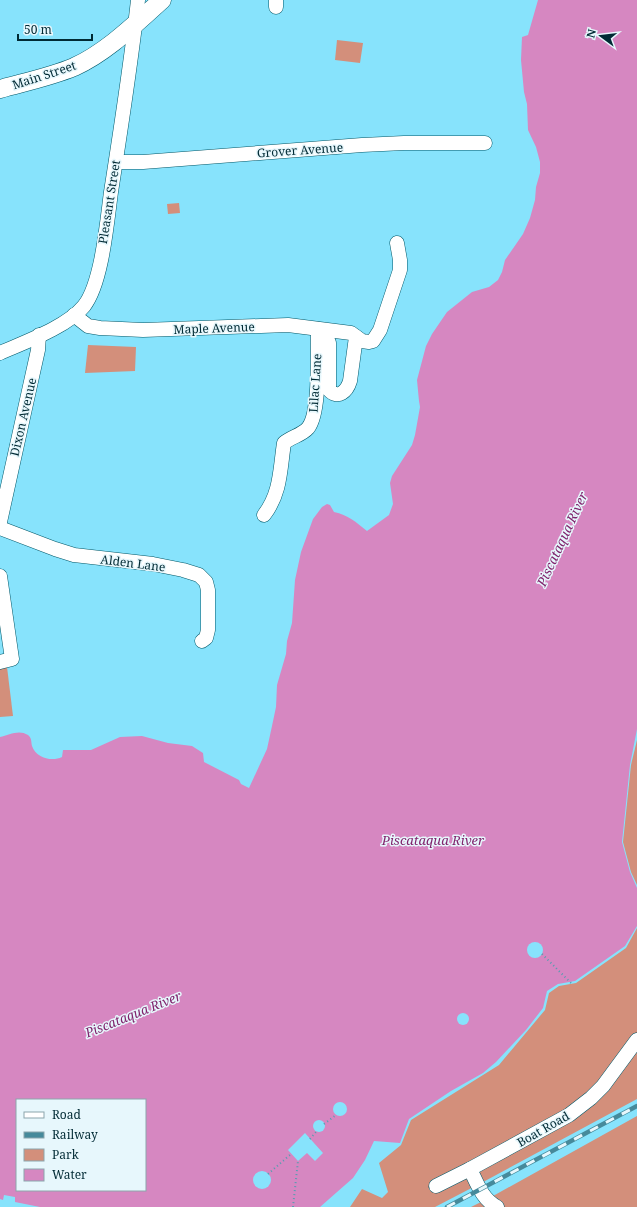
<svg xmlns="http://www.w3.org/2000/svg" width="637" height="1207" viewBox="0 0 637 1207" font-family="'Noto Serif',serif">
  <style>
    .green { fill: #d38f7b }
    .water { fill: #d687c1; fill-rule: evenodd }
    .pier { fill: #87e3fc }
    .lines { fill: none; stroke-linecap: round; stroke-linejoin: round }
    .minor-casing { stroke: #005768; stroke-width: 15 }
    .major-casing { stroke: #005768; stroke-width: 19 }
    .path { stroke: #549db0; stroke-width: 2; stroke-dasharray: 1 3; stroke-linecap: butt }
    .minor { stroke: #fff; stroke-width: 14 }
    .major { stroke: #fff; stroke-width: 18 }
    .rail-casing { stroke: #468a9b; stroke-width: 4.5 }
    .rail { stroke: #e7f7fc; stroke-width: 3; stroke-dasharray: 9; stroke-linecap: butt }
    .labels { text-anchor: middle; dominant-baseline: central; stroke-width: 3; stroke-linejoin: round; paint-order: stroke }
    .street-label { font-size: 12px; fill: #002a34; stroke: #e7f7fc }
    .water-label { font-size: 13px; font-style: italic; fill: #80236d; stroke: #e7f7fc }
  </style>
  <rect width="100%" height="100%" fill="#87e3fc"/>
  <g class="green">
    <path d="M337,40l26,3 -3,20 -25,-3z"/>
    <path d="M179,203l1,10 -12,1 -1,-10z"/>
    <path d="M88,345l48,2 -1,24 -50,2z"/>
    <path d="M7,667l6,49 -13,1v-49z"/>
    <path d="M637,740v145l-6,-13 -8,-30 8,-77z"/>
    <path d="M637,928v171l-152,82 -50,26h-85l12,-18 20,9 6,-6 -9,-29 22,-18 10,-25 88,-55 46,-55 4,-17 10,-7 17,-3 50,-35z"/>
    <path d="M637,1116v91h-166l22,-11z"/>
  </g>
  <path class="water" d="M538,0h99v729l-7,36 -8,77 8,30 7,16v38l-12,20 -50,35 -17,3 -11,7 -4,17 -17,22 -30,32 -13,11 -32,18 -42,28 -9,24 -26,-2 -9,19 -12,18 -33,29h-320v-470c9,-2 19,-8 28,-2 4,3 3,7 4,11 4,12 20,16 30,11l1,-7h28l29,-13 22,-1 26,7 24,3 11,7 1,9 35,18 2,4 8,4 18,-39 5,-23 4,-19 1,-22 9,-31 1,-13 5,-18 3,-43 6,-28 12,-33 9,-12 5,-3 3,1 4,7c14,3 22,10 33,19l22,-16 4,-11 -3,-21 2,-7 20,-31 3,-10 5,-28 -1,-6 -2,-21 9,-34 6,-12 15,-22 25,-20 17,-5 9,-7 4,-8 3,-12 18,-26 7,-16 5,-18 1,-13 4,-14v-11l-4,-15 -8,-17 -1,-26 -3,-12 -3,-32 1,-23 6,-2zM17,1100h128v90h-128z"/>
  <g class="pier">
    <circle cx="535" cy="950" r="8"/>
    <circle cx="463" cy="1019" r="6"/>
    <circle cx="340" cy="1109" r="7"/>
    <circle cx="319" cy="1126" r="6"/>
    <path d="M305,1133l18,20 -8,8 -8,-8 -9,8 -10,-11z"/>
    <circle cx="262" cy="1180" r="9"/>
    <path d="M4,1195l11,2v5l25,5h-40v-8l3,1z"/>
  </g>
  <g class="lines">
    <g class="minor-casing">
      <g id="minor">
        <path d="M276,7v-7"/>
        <path d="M116,162h27l219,-17 42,-2h81"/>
        <path d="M74,315l14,11 12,2 43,2 145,-5 63,8 11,8 7,1 4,-1 7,-11 20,-60v-10l-3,-17"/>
        <path d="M324,330l5,13v47c9,10 18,1 21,-9l6,-44"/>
        <path d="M0,353c25,-11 67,-26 84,-47 18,-23 23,-84 27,-114 10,-64 20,-128 27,-192"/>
        <path d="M264,515c17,-22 16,-46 20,-72 7,-6 18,-8 24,-15 13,-16 9,-77 10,-99"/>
        <path d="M0,522l30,-136 8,-36 1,-15"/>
        <path d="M0,528l55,21 19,6 79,9 30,6 16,5 7,7 2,8v40l-2,8 -4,3"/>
        <path d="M0,576l12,83 -12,3"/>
        <path d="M436,1186l34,-17"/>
        <path d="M497,1207c-15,-8 -20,-24 -27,-38l99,-54 22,-17 12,-12 34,-46"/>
      </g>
    </g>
    <g class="major-casing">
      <path id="major" d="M0,89c25,-7 50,-12 74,-22 33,-15 61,-43 88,-67"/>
    </g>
    <g class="path">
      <path d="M542,954l30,30"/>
      <path d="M324,1124l12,-9"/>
      <path d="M310,1139l6,-7"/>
      <path d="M268,1174l23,-20"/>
      <path d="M293,1207l5,-46"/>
    </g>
    <use href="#minor" class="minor"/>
    <use href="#major" class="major"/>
    <g class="rail-casing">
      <path id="rail" d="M447,1207l190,-101"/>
    </g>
    <use href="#rail" class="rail"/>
  </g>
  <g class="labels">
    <g class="street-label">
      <text transform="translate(44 75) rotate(-18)">Main Street</text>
      <text transform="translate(300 150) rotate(-4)">Grover Avenue</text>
      <text transform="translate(109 202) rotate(-81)">Pleasant Street</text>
      <text transform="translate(214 328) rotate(-2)">Maple Avenue</text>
      <text transform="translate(315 383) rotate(-86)">Lilac Lane</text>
      <text transform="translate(23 417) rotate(-77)">Dixon Avenue</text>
      <text transform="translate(133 563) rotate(7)">Alden Lane</text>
      <text transform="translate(543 1129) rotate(-30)">Boat Road</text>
    </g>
    <g class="water-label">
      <text transform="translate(562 539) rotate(-65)">Piscataqua River</text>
      <text x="433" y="840">Piscataqua River</text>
      <text transform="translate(133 1014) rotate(-22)">Piscataqua River</text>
    </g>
  </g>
  <rect x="16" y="1099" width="130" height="92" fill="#e7f7fc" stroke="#8ba5ac"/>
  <rect x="24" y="1112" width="20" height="6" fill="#ffffff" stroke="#8ba5ac"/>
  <text x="52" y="1119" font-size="12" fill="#002a34">Road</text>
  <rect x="24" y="1132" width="20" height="6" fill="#468a9b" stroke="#8ba5ac"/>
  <text x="52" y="1139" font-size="12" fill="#002a34">Railway</text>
  <rect x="24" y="1149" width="20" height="12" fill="#d38f7b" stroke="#8ba5ac"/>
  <text x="52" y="1159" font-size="12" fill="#002a34">Park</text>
  <rect x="24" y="1169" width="20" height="12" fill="#d687c1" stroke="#8ba5ac"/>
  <text x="52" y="1179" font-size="12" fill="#002a34">Water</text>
  <g transform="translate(601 36) rotate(285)" stroke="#e7f7fc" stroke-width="3" paint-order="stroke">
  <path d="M0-3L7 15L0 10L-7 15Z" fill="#002a34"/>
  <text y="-6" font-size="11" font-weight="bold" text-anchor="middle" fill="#002a34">N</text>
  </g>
  <path d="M18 34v6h74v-6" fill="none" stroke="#002a34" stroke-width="2"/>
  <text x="24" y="34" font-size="12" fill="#002a34" stroke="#e7f7fc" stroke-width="3" paint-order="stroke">50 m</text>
</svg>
